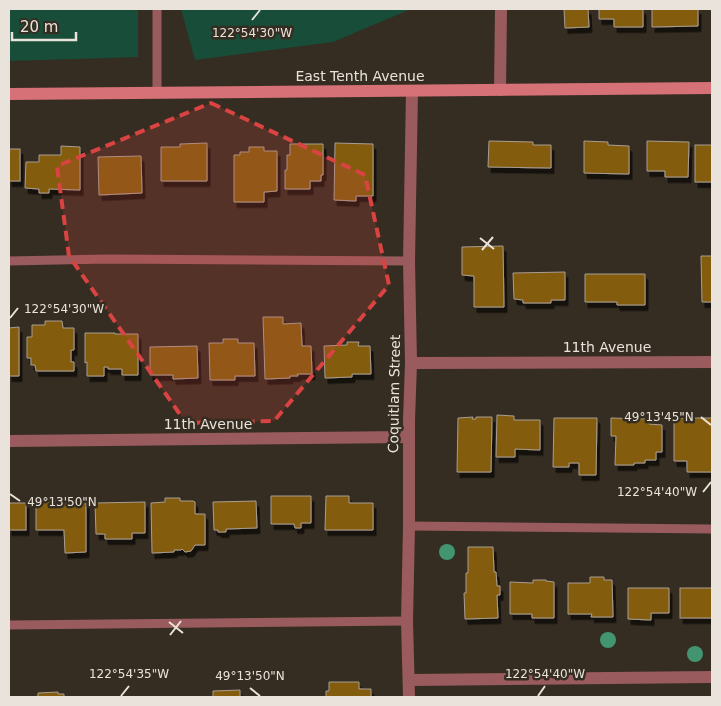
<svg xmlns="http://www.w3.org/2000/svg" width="721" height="706" viewBox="0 0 721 706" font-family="'DejaVu Sans',sans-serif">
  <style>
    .green { fill: #174d39 }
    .building { fill: #835b11; stroke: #a99e90; filter: url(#shadow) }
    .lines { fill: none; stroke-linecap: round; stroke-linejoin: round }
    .service { stroke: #995b5d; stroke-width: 9 }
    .minor { stroke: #995b5d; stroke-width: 12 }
    .secondary { stroke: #d57177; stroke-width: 12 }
    .tree { fill: #439470 }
    .marked { fill: #d94443; fill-opacity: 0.2; stroke: #d94443; stroke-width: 4; stroke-dasharray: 10 6; stroke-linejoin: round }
    .ticks { fill: none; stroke: #e9e3db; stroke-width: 2 }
    .labels { text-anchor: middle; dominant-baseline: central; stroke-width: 5; stroke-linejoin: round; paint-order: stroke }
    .street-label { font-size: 14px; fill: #e9e3db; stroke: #352d21 }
    .ticks-label { font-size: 12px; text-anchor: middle; fill: #e9e3db; stroke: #352d21; stroke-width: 5; stroke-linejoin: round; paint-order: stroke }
  </style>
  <defs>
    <filter id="shadow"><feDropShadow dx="3" dy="5.5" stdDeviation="0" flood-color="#0009"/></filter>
  </defs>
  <rect width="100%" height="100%" fill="#352d21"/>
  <g class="green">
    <path d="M9,9h129v48l-129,4z"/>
    <path d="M181,9h230l-78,33 -138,18z"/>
  </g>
  <g class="building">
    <path d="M564,9h24l1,18 -24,1z"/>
    <path d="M599,9h44v18h-29v-8h-15z"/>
    <path d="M652,9h46v17l-46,1z"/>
    <path d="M489,141l44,1v3h18v23l-63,-1z"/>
    <path d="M584,141l24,1v3l21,1v28l-45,-1z"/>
    <path d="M647,141l42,1 -1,35h-23v-6h-18z"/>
    <path d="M207,143v38h-46v-34h19v-3z"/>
    <path d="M335,143l38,1v52h-17v5l-22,-1z"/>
    <path d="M290,144h33v31h-2v6h-11v8h-25v-19h2v-15h3z"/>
    <rect x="695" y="145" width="17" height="37"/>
    <path d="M61,146l19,1v43l-31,-1v4h-10v-4l-14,-1 1,-26h13v-7h22z"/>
    <path d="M249,147h15v4h13v40l-13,1v10h-30v-47h6v-3h9z"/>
    <rect x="9" y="149" width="11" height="32"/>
    <path d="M141,156l1,37 -43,2 -1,-38z"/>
    <path d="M503,246l1,61h-30v-31l-12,-1v-28z"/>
    <path d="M701,256h11v46h-10z"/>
    <path d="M565,272v28h-14v3h-28v-3l-9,-1 -1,-26z"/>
    <path d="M585,274h60v31h-28v-3h-32z"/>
    <path d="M263,317h20v7l18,-1 1,23h9l1,28h-15l1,2h-8v2l-25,1z"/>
    <path d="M45,321h17l1,7h11v22h-3v12h3v9h-38l-1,-6h-4v-7h-4v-21h5v-12h13z"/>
    <path d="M19,327v49h-10v-48z"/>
    <path d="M85,333h30v1h23v41h-16v-6h-14v-2h-4v9h-17v-14l-2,1z"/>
    <path d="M223,339h15v4h16l1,33h-20v4h-25l-1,-37h14z"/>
    <path d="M347,342h12l-1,4h12l1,28h-19v3l-27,1 -1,-32 23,-1z"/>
    <path d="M197,346l1,32 -25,1v-4h-23v-28z"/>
    <path d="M497,415l17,1v4h26v30l-25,-1v8h-19z"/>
    <path d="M473,417l-1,2h4v-2h16l-1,55h-34l1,-54z"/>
    <path d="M554,418h43l-1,57h-17v-12h-10v4h-16z"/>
    <path d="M611,418l37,1 1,5 13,1v27h-6v8h-11v3h-11v2h-19l1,-29h-5z"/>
    <path d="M674,418h38v54h-25v-11h-13z"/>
    <path d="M271,496h40v27h-10v5h-6l-1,-4h-23z"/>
    <path d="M326,496h23v7h24v27h-48z"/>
    <path d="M59,498h27v54l-21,1 -1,-23h-28v-30h23z"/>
    <path d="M165,498h15v3h13l2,1v12h10v31h-10l-4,6 -6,1 -3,-3 -1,1h-7v2l-22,1 -1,-50 14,-1z"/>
    <path d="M256,501l1,27 -31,1v3h-8v-2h-4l-1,-28z"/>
    <path d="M145,502v31h-13v6h-27v-5h-9l-1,-31z"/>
    <rect x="9" y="503" width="17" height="27"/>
    <path d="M468,547h25l1,25h2l1,14h3v9h-3l1,23 -33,1 -1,-26h2v-20h2z"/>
    <path d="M590,577h14v3h8l1,37h-22l1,-3h-24v-31h22z"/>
    <path d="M533,580h13v1l8,1v36h-22v-4h-22v-32l23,1z"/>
    <path d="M628,588h41v25h-18v7l-23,-1z"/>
    <rect x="680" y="588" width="32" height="30"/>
    <path d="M329,682h30v7h12v8h-45v-6h3z"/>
    <path d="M240,690v7h-27v-6z"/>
    <path d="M58,692v2h6v3h-30l4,-1v-3z"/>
  </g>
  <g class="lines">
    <g class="service">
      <path d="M157,9v84"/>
      <path d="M9,261l98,-2 302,2"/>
      <path d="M409,526l303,3"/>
      <path d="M9,625l398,-4"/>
    </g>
    <g class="minor">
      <path d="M500,90l1,-81"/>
      <path d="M411,363l301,-1"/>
      <path d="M9,441l399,-4"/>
      <path d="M410,680l302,-3"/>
      <path d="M409,697l-2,-76 2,-95v-106l2,-57 -2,-102 3,-170"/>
    </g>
    <path class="secondary" d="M9,94l703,-6"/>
  </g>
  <g class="tree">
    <circle cx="447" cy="552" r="8"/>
    <circle cx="608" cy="640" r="8"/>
    <circle cx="695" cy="654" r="8"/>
  </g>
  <path class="marked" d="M211,103l154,72 24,110 -115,136 -88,2 -117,-167 -12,-90z"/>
  <path class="ticks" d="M252,20l8,-10M480,238l14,11M482,250l11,-13M10,318l8,-10M701,417l10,8M703,492l8,-10M10,494l10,7M169,622l14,11M170,635l11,-14M250,688l10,8M121,696l8,-10M538,696l7,-10"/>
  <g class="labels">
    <g class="street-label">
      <text x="360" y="76">East Tenth Avenue</text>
      <text x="607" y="347">11th Avenue</text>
      <text transform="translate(394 394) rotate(-89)">Coquitlam Street</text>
      <text x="208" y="424">11th Avenue</text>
    </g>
  </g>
  <g class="ticks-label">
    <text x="252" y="37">122°54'30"W</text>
    <text x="64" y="313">122°54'30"W</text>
    <text x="659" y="421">49°13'45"N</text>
    <text x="657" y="496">122°54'40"W</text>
    <text x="62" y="506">49°13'50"N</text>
    <text x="129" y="678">122°54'35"W</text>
    <text x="545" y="678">122°54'40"W</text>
    <text x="250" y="680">49°13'50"N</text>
  </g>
  <rect width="721" height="706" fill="none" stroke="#e9e3db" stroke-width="20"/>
  <path d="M12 32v8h64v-8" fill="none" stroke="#e9e3db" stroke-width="2.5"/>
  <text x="20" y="32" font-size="15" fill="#e9e3db" stroke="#352d21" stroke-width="4" paint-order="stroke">20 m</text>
</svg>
